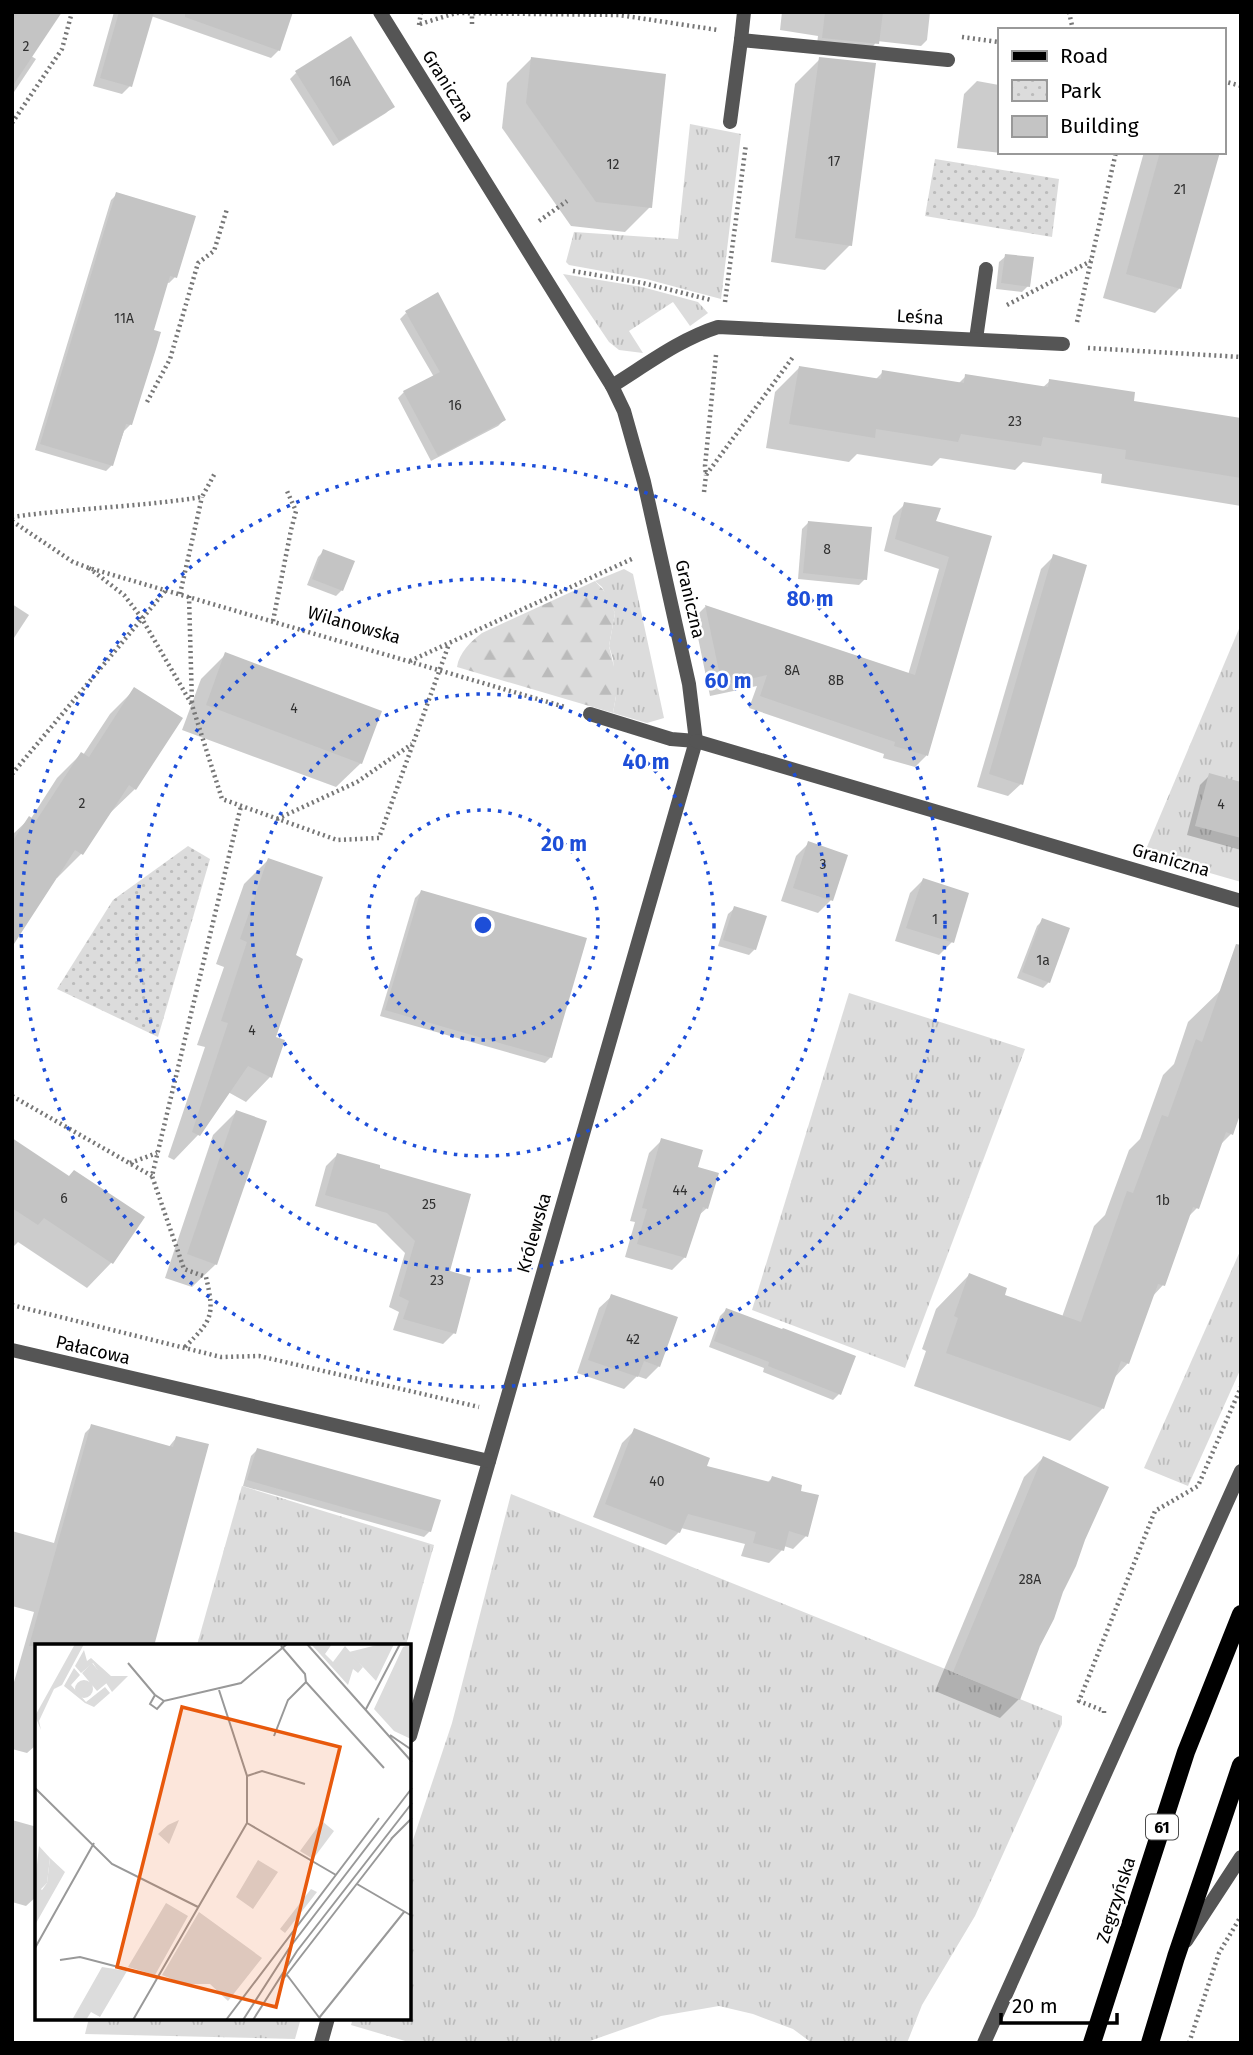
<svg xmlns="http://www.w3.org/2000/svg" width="1253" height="2055" viewBox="0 0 1253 2055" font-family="'Fira Sans',sans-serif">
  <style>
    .grass { fill: url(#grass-tufts) }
    .forest { fill: url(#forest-firs) }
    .park { fill: url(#park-dots) }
    .shadow { fill: #0003 }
    .building { fill: #c4c4c4 }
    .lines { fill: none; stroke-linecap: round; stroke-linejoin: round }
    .path { stroke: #777; stroke-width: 4.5; stroke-dasharray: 2 3.5; stroke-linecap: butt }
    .lane { stroke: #555; stroke-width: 14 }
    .street { stroke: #555; stroke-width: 14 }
    .primary { stroke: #000; stroke-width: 18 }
    .ring { fill: none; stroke: #1d4ed8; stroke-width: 3.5; stroke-dasharray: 3.5 7 }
    .labels { text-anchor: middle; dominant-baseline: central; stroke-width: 5; stroke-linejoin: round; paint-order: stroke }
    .number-label { font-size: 14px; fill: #313131 }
    .shield { fill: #fff; stroke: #4c4c4c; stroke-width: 2 }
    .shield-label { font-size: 16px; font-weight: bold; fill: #000 }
    .street-label { font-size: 18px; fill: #000; stroke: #fff }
    .inset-road { fill: none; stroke: #999; stroke-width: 2 }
    .view { fill: #e8590c; fill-opacity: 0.15; stroke: #e8590c; stroke-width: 3.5 }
    .inset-edge { fill: none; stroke: #000; stroke-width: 3.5 }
    .centre { fill: #1d4ed8; stroke: #fff; stroke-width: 3.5 }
    .ring-label { font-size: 21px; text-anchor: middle; font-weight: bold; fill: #1d4ed8; stroke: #fff; stroke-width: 5; stroke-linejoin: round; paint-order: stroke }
  </style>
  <defs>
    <pattern id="grass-tufts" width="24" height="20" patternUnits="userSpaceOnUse" patternTransform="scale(1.75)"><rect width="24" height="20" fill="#dcdcdc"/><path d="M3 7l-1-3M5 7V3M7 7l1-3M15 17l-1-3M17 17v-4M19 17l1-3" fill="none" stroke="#bbb"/></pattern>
    <pattern id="forest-firs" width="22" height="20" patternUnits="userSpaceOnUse" patternTransform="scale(1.75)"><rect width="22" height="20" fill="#dcdcdc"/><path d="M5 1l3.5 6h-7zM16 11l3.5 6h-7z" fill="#bbb"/></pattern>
    <pattern id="park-dots" width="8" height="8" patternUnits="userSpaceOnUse" patternTransform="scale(1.75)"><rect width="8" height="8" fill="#dcdcdc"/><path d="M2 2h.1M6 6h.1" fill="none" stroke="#bbb" stroke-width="1.8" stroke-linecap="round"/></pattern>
  </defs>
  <rect width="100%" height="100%" fill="#fff"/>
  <g class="grass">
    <path d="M690,124l51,10 -20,165 -75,-20 -77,-14 -3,-3 8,-30 104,7z"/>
    <path d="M563,274l79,13 56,15 10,11 -18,13 -17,-24 -44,29 14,22 -24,-3 -10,-8z"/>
    <path d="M624,569l9,5 31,144 -17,5 -34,-10 3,-17 -3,-37 -4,-13 6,-33 -13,-26 -7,-6z"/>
    <path d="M1241,624v258l-97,-28z"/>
    <path d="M849,993l176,56 -120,319 -153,-58z"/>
    <path d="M1241,1249v119l-53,118 -44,-18z"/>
    <path d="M242,1486l192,59 -28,100h-209z"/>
    <path d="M511,1494l551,222v8l-87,192 -53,89 -15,38h-95l-19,-14 -40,-15 -34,-8 -58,10 -77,27h-172l-61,-18 2,-7h57v-169l42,-126z"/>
    <path d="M89,2018h212l-6,21 -210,-5z"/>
  </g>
  <path class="forest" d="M595,581l11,12 9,20 -6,33 7,29v21l-3,17 -156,-46c2,-14 14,-26 25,-34z"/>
  <g class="park">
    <path d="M935,159l124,20 -7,58 -127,-21z"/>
    <path d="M188,846l22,13 -52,178 -101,-48 56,-89z"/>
  </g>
  <g class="shadow">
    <path d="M12,12l19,44 5,3 -24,36z"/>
    <path d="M114,12h178l-13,38 -8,8 -120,-42 -21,70 -8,8 -29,-8z"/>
    <path d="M782,12h148l-3,28 -6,6 -44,-5 -6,8 -54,-5 1,-8 -38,-6z"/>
    <path d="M531,59l119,148 -25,25 -54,-6 -69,-98 5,-45z"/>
    <path d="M820,59l30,186 -25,25 -54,-8 24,-178z"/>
    <path d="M296,73l96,34 -6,6 -53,33 -43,-67z"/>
    <path d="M977,81l22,4v67h3l-1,1 -44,-5 7,-54z"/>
    <path d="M1144,152h75l-39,136 -25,25 -52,-15z"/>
    <path d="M117,194l58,83 -6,6 -3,-1 -14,49 -22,94 -6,6 -12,34 -6,6 -71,-21 76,-250z"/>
    <path d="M1006,256l22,30 -6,6 -26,-3 3,-27z"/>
    <path d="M406,313l98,107 -6,6 -67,35 -33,-63 6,-6 30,-15 -34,-58z"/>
    <path d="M799,368l76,12 8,-8 75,12 8,-8 76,12 8,-7 82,22 109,17v86l-140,-23 1,-9 -79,-12 -8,8 -75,-12 -8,8 -75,-12 -8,8 -83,-14 9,-56z"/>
    <path d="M905,504l29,18 56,16 -64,218 -11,11 -32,-9 1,-4 -135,-46 8,-22 -47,10 -16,-78 11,-11 203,68 31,-106 -55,-18 9,-35z"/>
    <path d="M808,523l57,56 -6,6 -61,-6 4,-50z"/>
    <path d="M324,551l18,39 -6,6 -29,-11 11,-28z"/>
    <path d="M1054,556l-33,228 -13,12 -31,-9 64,-218z"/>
    <path d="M12,604l17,11 -17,26z"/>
    <path d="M226,654l135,109 -25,24 -154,-57 19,-51z"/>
    <path d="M135,689v100l-25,24 -29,41 -24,24 -2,-1 -43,58v-100l17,-16 1,1 27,-42 24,-24 2,1 27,-41z"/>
    <path d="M1210,775l31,9v66l-54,-15 13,-50z"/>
    <path d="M809,843l22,57 -13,13 -37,-12 15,-45z"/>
    <path d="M268,860l26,96 -20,82 -4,39 -24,25 -18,-10 -30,43 -24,25 -6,-3 37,-110 -8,-2 27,-78 -8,-3 28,-80z"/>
    <path d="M923,880l44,14 -15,48 -13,13 -44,-14 15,-48z"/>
    <path d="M421,892l130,165 -6,6 -165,-47 35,-118z"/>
    <path d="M735,908l20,41 -6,6 -31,-9 10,-32z"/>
    <path d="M1043,920l6,62 -6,6 -26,-10 20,-52z"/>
    <path d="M1222,989l9,145 -11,11 -23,63 -9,9 -25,68 -11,12 -24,66 -14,15 -11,30 -33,33 -156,-55 12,-35 -4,-2 14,-40 33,-34 33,21 60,21 32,-91 11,-11 24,-65 11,-11 23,-64 11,-11 14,-42z"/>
    <path d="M236,1112l-20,152 -24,23 -27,-9 48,-143z"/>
    <path d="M12,1140l57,38 73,40 -31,45 -24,25 -69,-46 -6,6z"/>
    <path d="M662,1140l34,28 11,40 -9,8 -13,41 -13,13 -47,-13 10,-35 -5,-1 19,-68z"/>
    <path d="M337,1155l111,117 6,61 -11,11 -50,-14 6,-18 -10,-5 16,-54 -29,-29 -61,-18 11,-40z"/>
    <path d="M612,1296l47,70 -13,13 -9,-3 -13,13 -47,-16 22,-65z"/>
    <path d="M726,1310l128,47 -15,37 -6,6 -70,-28 1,-4 -55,-21 11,-31z"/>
    <path d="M92,1426l76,22 8,-10 31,8 -170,200v92l-2,8 -8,7 -15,-4v-60l22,-77 -22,-6v-75l42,12 31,-110z"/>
    <path d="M635,1430l69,37 63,16 5,-5 27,14 7,44 -13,13 -9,-3 -2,4 -13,13 -28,-7 4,-12 -64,-16 -2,4 -13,13 -73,-28 29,-74z"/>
    <path d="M257,1450l173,81 -6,6 -181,-51 8,-30z"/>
    <path d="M1043,1458l-24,241 -19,19 -65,-27 89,-214z"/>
    <path d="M12,1820l25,7v69l-11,10 -14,-4z"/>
  </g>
  <g class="building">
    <path d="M12,12h50l-50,75z"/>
    <path d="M119,12h35l-22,75 -32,-9z"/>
    <path d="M185,12h108l-13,39 -95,-34z"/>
    <path d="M825,12h58l-4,32 -57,-6z"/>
    <path d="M351,36l44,71 -56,34 -44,-70z"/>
    <path d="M531,57l135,17 -14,134 -56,-6 -70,-99z"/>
    <path d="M819,57l57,6 -24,183 -57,-8z"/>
    <path d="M1160,152h60l-39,137 -55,-15z"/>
    <path d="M116,192l80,24 -19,62 -7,-2 -16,54 7,2 -5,17 -24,76 -6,-1 -13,42 -73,-22z"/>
    <path d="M1005,254l29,3 -4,30 -29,-4z"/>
    <path d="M438,292l68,128 -68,36 -35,-65 37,-19 -35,-61z"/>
    <path d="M799,366l82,13 1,-9 82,13 1,-9 83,13 1,-8 86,13 -1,9 107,17v60l-116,-19 1,-9 -83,-13 -2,9 -80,-12 -3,8 -82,-13 -1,9 -86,-14z"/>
    <path d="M904,502l37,6 -5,13 56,15 -64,220 -34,-10 1,-4 -135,-46 7,-21 -45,10 -17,-80 210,70 34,-118 -54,-18z"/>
    <path d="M808,521l64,6 -5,53 -64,-7z"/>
    <path d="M323,549l32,12 -12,30 -31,-12z"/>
    <path d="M1053,554l34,11 -64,220 -34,-11z"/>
    <path d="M225,652l157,59 -20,53 -156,-59z"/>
    <path d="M134,687l49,31 -47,72 -7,-5 -46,70 -8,-5 -63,97v-105l17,-26 7,5 45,-69 8,5z"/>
    <path d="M1209,773l32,9v56l-46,-12z"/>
    <path d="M808,841l40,14 -15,46 -40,-13z"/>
    <path d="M268,858l55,19 -27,78 7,4 -27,78 9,3 -13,38 -24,-12 -48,70 -8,-4 36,-109 -7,-2 26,-79 -7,-3z"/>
    <path d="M923,878l46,15 -15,50 -48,-15z"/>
    <path d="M421,890l166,48 -35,120 -167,-48z"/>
    <path d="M734,906l33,10 -11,34 -33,-10z"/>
    <path d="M1042,918l28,10 -20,55 -28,-11z"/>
    <path d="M1236,944l5,1v167l-8,23 -7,-3 -27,77 -6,-2 -28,79 -7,-2 -29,80 -8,-3 -17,48 -158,-56 12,-35 -4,-2 15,-43 38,15 -2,7 76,27 46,-131 6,2 29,-78 6,2 28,-78 6,3z"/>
    <path d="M236,1110l31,11 -50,144 -30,-11z"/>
    <path d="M12,1138l57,38 5,-6 71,47 -32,47 -69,-46 -6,7 -26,-17z"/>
    <path d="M661,1138l42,12 -5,17 21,6 -11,36 -5,-2 -17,51 -49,-14 10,-35 -5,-1z"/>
    <path d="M337,1153l43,12v3l91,26 -21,77 21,6 -15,57 -53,-15 6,-18 -10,-5 16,-55 -28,-28 -62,-18z"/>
    <path d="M611,1294l67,23 -18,50 -16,-6 -6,16 -50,-17z"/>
    <path d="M726,1308l56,21 1,-1 73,28 -15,39 -73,-29 1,-4 -55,-21z"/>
    <path d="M91,1424l82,23 3,-11 33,8 -55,202h-125z"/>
    <path d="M634,1428l76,30 -3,8 63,16 2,-6 30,9 -1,6 18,4 -11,42 -19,-6 -5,20 -31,-8 3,-11 -68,-18 -8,19 -75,-29z"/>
    <path d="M257,1448l184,52 -10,32 -184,-52z"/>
    <path d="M1043,1456l66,31 -24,53 -9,26 -13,26 -9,27 -14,27 -20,54 -67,-28z"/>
  </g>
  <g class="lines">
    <g class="path">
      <path d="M1069,12l4,18"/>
      <path d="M420,24l36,-11 163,2 99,15"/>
      <path d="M472,24v-11"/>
      <path d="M419,25l2,-13"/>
      <path d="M962,37l37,5"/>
      <path d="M1223,81l18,5"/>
      <path d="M12,123l50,-74 10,-37"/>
      <path d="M539,221l28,-20"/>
      <path d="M573,271l70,12 68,17"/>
      <path d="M725,302l21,-158"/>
      <path d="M1007,305l84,-44"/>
      <path d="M1077,322l39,-170"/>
      <path d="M1088,348l153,9"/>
      <path d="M716,355l-11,111 1,9 87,-118"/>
      <path d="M147,402l23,-43 28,-96 16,-12 13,-42"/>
      <path d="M704,492l2,-17"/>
      <path d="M12,517c63,-9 127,-10 190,-20l13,-24"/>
      <path d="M12,521l61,41 16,6 476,139"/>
      <path d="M89,568l35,27 17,22 51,88 30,94 115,41 42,-2 70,-194"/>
      <path d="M180,594l22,-97"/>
      <path d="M189,596l3,108"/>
      <path d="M273,621l18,-91 5,-19 -9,-20"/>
      <path d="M410,661l224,-103"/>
      <path d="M12,774l154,-184"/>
      <path d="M277,819l80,-37 55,-38"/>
      <path d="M12,1096l140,80"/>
      <path d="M130,1163l27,-10"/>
      <path d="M12,1305l209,52 38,-1 220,51"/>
      <path d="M185,1347c27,-27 30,-31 21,-70l-22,-8 -32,-93 89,-370"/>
      <path d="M1104,1713v-2l-25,-10 76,-190 43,-25 43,-99"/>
      <path d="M1189,2043l30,-90 22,-37"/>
    </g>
    <g class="lane">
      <path d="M730,122l11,-82 207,20"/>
      <path d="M976,339l10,-70"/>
      <path d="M590,714l81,25 25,2"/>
    </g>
    <g class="street">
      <path d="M380,12l232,374 12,25 20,71 45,202 7,57 -286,995"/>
      <path d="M741,40l3,-28"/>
      <path d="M612,386c34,-21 68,-47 106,-59l345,17"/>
      <path d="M696,741l545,160"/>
      <path d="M12,1350l477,111"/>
      <path d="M1186,1941l55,-84"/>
      <path d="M321,2043l7,-25"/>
      <path d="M984,2043l257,-572"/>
    </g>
    <g class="primary">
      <path d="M1092,2043l94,-291 55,-138"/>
      <path d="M1150,2043l26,-86 65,-192"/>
    </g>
  </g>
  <g class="ring">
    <circle cx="483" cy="925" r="115"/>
    <circle cx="483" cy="925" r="231"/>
    <circle cx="483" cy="925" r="346"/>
    <circle cx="483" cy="925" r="462"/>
  </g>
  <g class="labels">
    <g class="number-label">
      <text x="26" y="46">2</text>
      <text x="340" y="81">16A</text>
      <text x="834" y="161">17</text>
      <text x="613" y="164">12</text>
      <text x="1180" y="189">21</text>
      <text x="124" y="318">11A</text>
      <text x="455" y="405">16</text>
      <text x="1015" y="421">23</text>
      <text x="827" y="549">8</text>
      <text x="792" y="670">8A</text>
      <text x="836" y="680">8B</text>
      <text x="294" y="708">4</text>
      <text x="82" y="803">2</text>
      <text x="1221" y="804">4</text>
      <text x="823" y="864">3</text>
      <text x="935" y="919">1</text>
      <text x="1043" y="960">1a</text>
      <text x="252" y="1030">4</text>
      <text x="680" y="1190">44</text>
      <text x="64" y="1198">6</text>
      <text x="1163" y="1200">1b</text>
      <text x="429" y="1204">25</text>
      <text x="437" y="1280">23</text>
      <text x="633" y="1339">42</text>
      <text x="657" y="1481">40</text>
      <text x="1030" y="1579">28A</text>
    </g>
    <rect class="shield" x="1146" y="1814.5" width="32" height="25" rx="5"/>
    <g class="shield-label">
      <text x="1162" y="1827">61</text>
    </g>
    <g class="street-label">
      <text transform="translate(448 86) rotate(58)">Graniczna</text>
      <text transform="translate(920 317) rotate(3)">Leśna</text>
      <text transform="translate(690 599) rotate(77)">Graniczna</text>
      <text transform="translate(354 625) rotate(16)">Wilanowska</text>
      <text transform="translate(1171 860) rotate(16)">Graniczna</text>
      <text transform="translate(534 1233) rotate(-74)">Królewska</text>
      <text transform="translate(93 1350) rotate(13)">Pałacowa</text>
      <text transform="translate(1116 1900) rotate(-72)">Zegrzyńska</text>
    </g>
  </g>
  <g transform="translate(35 1644)">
    <rect width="376" height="376" fill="#fff"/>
    <path d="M40,0h9l-22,41 -8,4 -15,32 2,9 -6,-14zM276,0h21l-7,10 8,8 12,-16 18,21 -5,6 -5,-4 -5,16zM49,6l3,11 4,-3 20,18h17l-16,16 -19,-29 -12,10 -6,-7zM39,24l6,7 -9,10 15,17 19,-15 5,6 -16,14 -9,-4 -21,-17zM287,177l12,10 -21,28 -13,-8zM15,214l15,14 -30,53v-41l7,6 5,-7zM223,216l20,12 -25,37 -17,-12zM276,245l6,3 -32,41 -5,-4zM131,259l22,13 -33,59 -27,-8zM164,268l63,46 -34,43 -18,-17h-26l-22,-9zM67,323l25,4 -27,46 -9,-5 -5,8h-14z" fill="#dcdcdc"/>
    <path d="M376,0h1l-1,95 -17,-8 -20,-22 29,-62zM4,202l11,12 -3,25 -7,7 -5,-6z" fill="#dcdcdc"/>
    <path d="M346,0h13l-18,37 -27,-29zM144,176l-10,24 -11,-10 10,-9z" fill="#dcdcdc"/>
    <path d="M57,19l16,19 -11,9 -15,-18zM40 45a9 9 0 1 1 18 0a9 9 0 1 1-18 0Z" fill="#dcdcdc"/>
    <path class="inset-road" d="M272,0l105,118M246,2l24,28 1,8 78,86M93,19l27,32M129,57l-7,8 -7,-5 5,-9 9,6 77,-18 46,-39M331,65l34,-65M355,91l22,15M239,92l14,-36 18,-18M212,132l15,-5 43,13M0,144l77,76 86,43M212,179l89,52M356,195l21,-21M322,240l55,32M0,304l59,-105M25,316l20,-3 77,20M252,331l34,45M249,334l109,-141M284,374l85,-106M98,376l114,-197v-47l-28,-86M191,376l153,-202M208,376l47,-73 122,-159M218,376l44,-69 115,-148"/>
    <path class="view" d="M147,63l158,40 -64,260 -159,-40z"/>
    <rect width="376" height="376" class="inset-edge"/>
  </g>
  <circle cx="483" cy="925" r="10" class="centre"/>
  <g class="ring-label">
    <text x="810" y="606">80 m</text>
    <text x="728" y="688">60 m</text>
    <text x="646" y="769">40 m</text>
    <text x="564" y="851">20 m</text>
  </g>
  <rect width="1253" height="2055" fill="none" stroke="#000000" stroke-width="28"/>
  <rect x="998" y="28" width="228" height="126" fill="#ffffff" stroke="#999999" stroke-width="2"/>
  <rect x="1012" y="51" width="35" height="10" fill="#000000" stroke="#999999" stroke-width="2"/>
  <text x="1060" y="63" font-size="21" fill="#000000">Road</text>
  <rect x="1012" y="80" width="35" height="21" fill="url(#park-dots)" stroke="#999999" stroke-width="2"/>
  <text x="1060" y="98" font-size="21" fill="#000000">Park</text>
  <rect x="1012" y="116" width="35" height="21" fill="#c4c4c4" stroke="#999999" stroke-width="2"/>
  <text x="1060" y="133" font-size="21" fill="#000000">Building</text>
  <path d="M1001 2013v10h116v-10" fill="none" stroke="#000000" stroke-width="3.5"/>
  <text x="1012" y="2013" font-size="21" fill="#000000" stroke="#ffffff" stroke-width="5" paint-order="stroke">20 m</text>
</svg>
